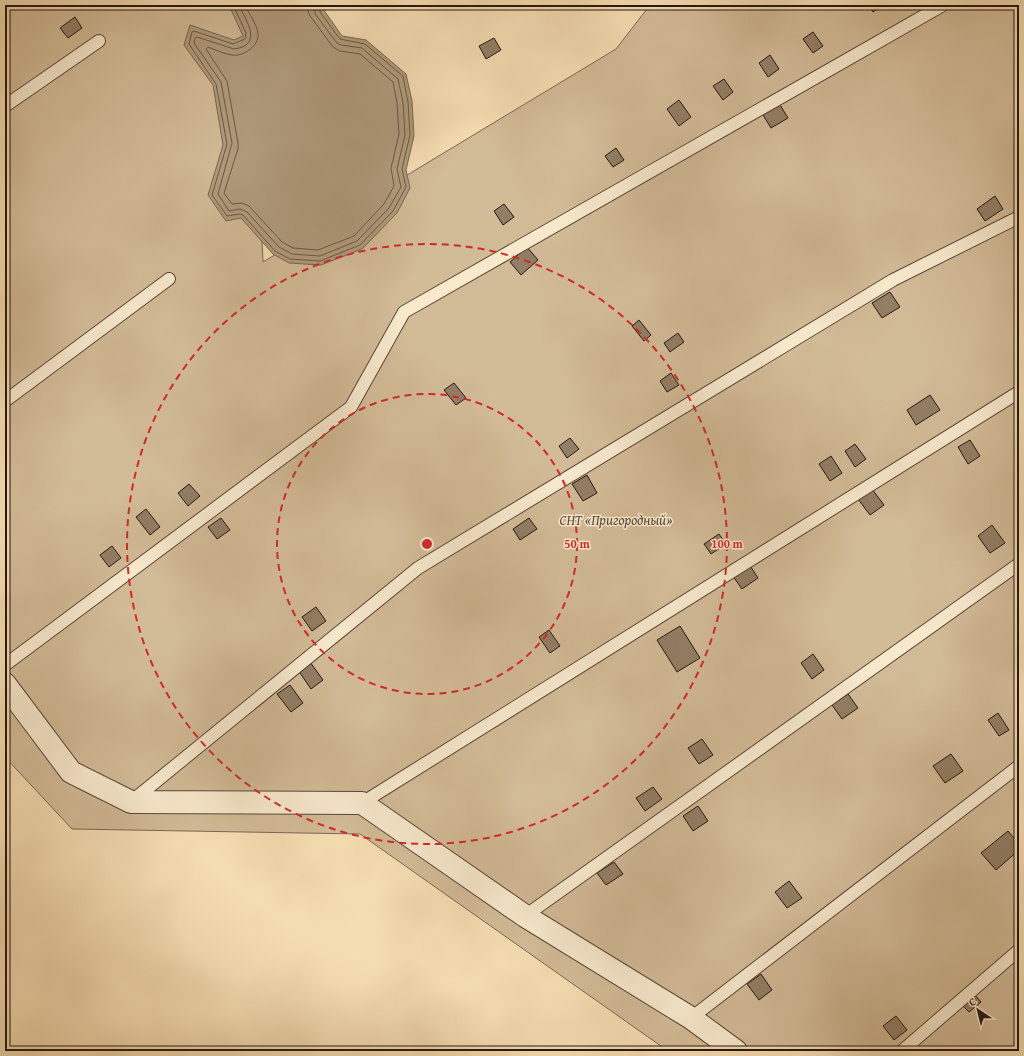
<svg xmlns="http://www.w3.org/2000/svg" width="1024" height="1056" viewBox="0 0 1024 1056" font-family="'Gentium Book Plus',serif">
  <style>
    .green { fill: #d2bb97; stroke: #7c6954 }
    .water { fill: #af9a7b; stroke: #786651 }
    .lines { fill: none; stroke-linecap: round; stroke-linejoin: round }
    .shore { stroke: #6a5846; stroke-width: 1 }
    .building { fill: #927e65; stroke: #261711 }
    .service-casing { stroke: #5a4839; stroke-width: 14 }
    .minor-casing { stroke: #5a4839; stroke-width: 24 }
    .service { stroke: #f8e9cd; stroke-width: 12 }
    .minor { stroke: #f8e9cd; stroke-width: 22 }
    .ring { fill: none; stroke: #d62828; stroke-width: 2; stroke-dasharray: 7 5 }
    .labels { text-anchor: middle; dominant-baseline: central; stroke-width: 3; stroke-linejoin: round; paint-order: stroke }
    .park-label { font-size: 14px; font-style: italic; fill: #5a4839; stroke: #f8e9cd }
    .centre { fill: #d62828; stroke: #f8e9cd; stroke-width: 2 }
    .ring-label { font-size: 12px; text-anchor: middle; font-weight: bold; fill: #d62828; stroke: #f8e9cd; stroke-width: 3; stroke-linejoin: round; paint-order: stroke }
  </style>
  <rect width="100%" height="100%" fill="#f5ddb2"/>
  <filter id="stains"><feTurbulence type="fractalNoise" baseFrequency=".005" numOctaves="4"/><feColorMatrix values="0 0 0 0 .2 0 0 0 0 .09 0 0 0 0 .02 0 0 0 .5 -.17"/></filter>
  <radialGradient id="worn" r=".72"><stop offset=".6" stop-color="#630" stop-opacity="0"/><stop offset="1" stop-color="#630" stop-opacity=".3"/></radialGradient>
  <path class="green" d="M5,5h246l12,257 353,-213 34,-44h369v1046h-351l-308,-217 -288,-5 -67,-72z"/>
  <path class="water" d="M229,5h95l-1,4 19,27 24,4 40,34 6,27 2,35 -8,34 4,18 -13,25 -35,36 -41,16 -32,-2 -16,-9 -32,-36 -15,3 -18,-26 15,-50 -10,-60 -29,-40 6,-20 44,15 9,-4z"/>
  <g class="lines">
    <g class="shore">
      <path d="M233,5l13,28 -1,6 -12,5 -39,-13 -2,1 -3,12 27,40 11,60 -15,51 15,21 13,-2 3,1 32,36 15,8 30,2 40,-16 33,-34 13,-24 -4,-18 8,-34 -2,-33 -5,-26 -38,-32 -25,-5 -20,-27v-7"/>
      <path d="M239,5c7,16 25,40 -5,44l-37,-12 -2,1 -1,5 27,39 11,61 -14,51 11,17 11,-2 7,3 32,35 13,7 28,2 37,-15 32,-33 12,-21 -4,-18 8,-34 -2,-33 -5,-23 -36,-31 -21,-3 -4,-2 -22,-29v-9"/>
      <path d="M245,5c4,9 12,19 13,29 1,12 -15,23 -26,21 -8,-1 -16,-5 -24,-8l-2,2 21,32 11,62v6l-14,44 8,11 10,-1 7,3 33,36 11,6 25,2 36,-14 30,-32 10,-18 -3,-18 8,-34 -2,-31 -4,-21 -33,-28 -20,-3 -7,-4 -23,-31 -2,-5v-6"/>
    </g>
  </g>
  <g class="building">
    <path d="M868,5h15l-10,7z"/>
    <path d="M75,17l7,11 -14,10 -8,-10z"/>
    <path d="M813,32l10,14 -10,7 -10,-14z"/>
    <path d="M494,38l7,12 -15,9 -7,-13z"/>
    <path d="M770,55l9,14 -11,8 -9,-14z"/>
    <path d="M724,79l9,13 -10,8 -10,-14z"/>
    <path d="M679,100l12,17 -12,9 -12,-17z"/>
    <path d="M780,105l8,13 -17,10 -8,-13z"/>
    <path d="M616,148l8,12 -11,7 -8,-11z"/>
    <path d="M995,196l8,13 -18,12 -8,-12z"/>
    <path d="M504,204l10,13 -11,8 -9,-14z"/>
    <path d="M527,247l11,13 -17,15 -11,-13z"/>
    <path d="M890,292l10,15 -18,11 -10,-15z"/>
    <path d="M639,320l12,15 -7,6 -12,-15z"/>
    <path d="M678,333l6,9 -14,10 -6,-9z"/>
    <path d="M671,373l8,12 -12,7 -7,-11z"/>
    <path d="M454,383l12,15 -10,7 -12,-15z"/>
    <path d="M930,395l10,15 -24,15 -9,-15z"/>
    <path d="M570,438l9,11 -12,9 -8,-12z"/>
    <path d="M970,440l10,16 -12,8 -10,-17z"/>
    <path d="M855,444l11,15 -11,8 -10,-16z"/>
    <path d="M831,456l11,17 -12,8 -11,-17z"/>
    <path d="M587,475l10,18 -14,8 -11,-17z"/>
    <path d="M189,484l11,12 -12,10 -10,-13z"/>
    <path d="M872,489l12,16 -14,10 -12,-16z"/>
    <path d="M146,509l14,18 -10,8 -14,-18z"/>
    <path d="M221,518l9,12 -13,9 -9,-12z"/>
    <path d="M529,518l8,11 -17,11 -7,-11z"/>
    <path d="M992,525l13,18 -15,10 -12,-17z"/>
    <path d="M719,534l7,10 -15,10 -7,-10z"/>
    <path d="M112,546l9,12 -12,9 -9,-12z"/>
    <path d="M749,564l9,14 -16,11 -10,-14z"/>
    <path d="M316,607l10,14 -14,10 -10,-14z"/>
    <path d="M680,626l20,32 -23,14 -20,-32z"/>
    <path d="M549,630l11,16 -10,7 -11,-16z"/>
    <path d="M813,654l11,16 -12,9 -11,-16z"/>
    <path d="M310,662l13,18 -12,9 -13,-19z"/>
    <path d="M290,685l13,18 -12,9 -14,-18z"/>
    <path d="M848,694l10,14 -16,11 -10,-14z"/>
    <path d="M998,713l11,17 -10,6 -11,-16z"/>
    <path d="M702,739l11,16 -14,9 -11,-16z"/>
    <path d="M951,754l12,17 -18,12 -12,-17z"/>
    <path d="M653,787l9,12 -17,12 -9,-13z"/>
    <path d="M698,806l10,15 -15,10 -10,-15z"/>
    <path d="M1008,831l11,13v6l-23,20 -15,-17z"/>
    <path d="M614,862l9,12 -17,11 -9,-12z"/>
    <path d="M789,881l13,17 -15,10 -12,-16z"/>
    <path d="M761,974l11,16 -13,10 -12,-16z"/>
    <path d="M973,993l8,9 -12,10 -8,-8z"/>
    <path d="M896,1016l11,14 -13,10 -11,-14z"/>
  </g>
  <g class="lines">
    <g class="service-casing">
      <g id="service">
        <path d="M5,106l94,-65"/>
        <path d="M5,401l164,-122"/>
        <path d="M5,665l346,-258 53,-95 539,-307"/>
        <path d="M132,801l286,-233 475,-288 126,-63"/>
        <path d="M362,803l657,-411"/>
        <path d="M525,916l494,-352"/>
        <path d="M691,1018l328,-252"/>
        <path d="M902,1051l117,-101"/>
      </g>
    </g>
    <g class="minor-casing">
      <path id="minor" d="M5,684l66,88 60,30 231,1 163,113 166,102 45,33"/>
    </g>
    <use href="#service" class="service"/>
    <use href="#minor" class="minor"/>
  </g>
  <g class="ring">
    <circle cx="427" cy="544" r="150"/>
    <circle cx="427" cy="544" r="300"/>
  </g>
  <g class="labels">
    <g class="park-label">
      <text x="616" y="520">СНТ «Пригородный»</text>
    </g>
  </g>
  <circle cx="427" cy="544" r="6" class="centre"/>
  <g class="ring-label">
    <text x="577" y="548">50 m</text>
    <text x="727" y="548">100 m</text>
  </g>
  <rect width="1024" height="1056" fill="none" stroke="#f5ddb2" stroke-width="20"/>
  <rect x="6" y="6" width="1012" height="1044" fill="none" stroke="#261711" stroke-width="2"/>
  <rect x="10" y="10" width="1004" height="1036" fill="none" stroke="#261711"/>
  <g transform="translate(978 1010) rotate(325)" stroke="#f8e9cd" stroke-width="3" paint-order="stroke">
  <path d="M0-3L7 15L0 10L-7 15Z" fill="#261711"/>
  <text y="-6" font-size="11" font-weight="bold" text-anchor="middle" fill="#261711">С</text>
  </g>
  <rect width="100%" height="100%" filter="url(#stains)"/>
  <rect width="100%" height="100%" fill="url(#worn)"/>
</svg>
